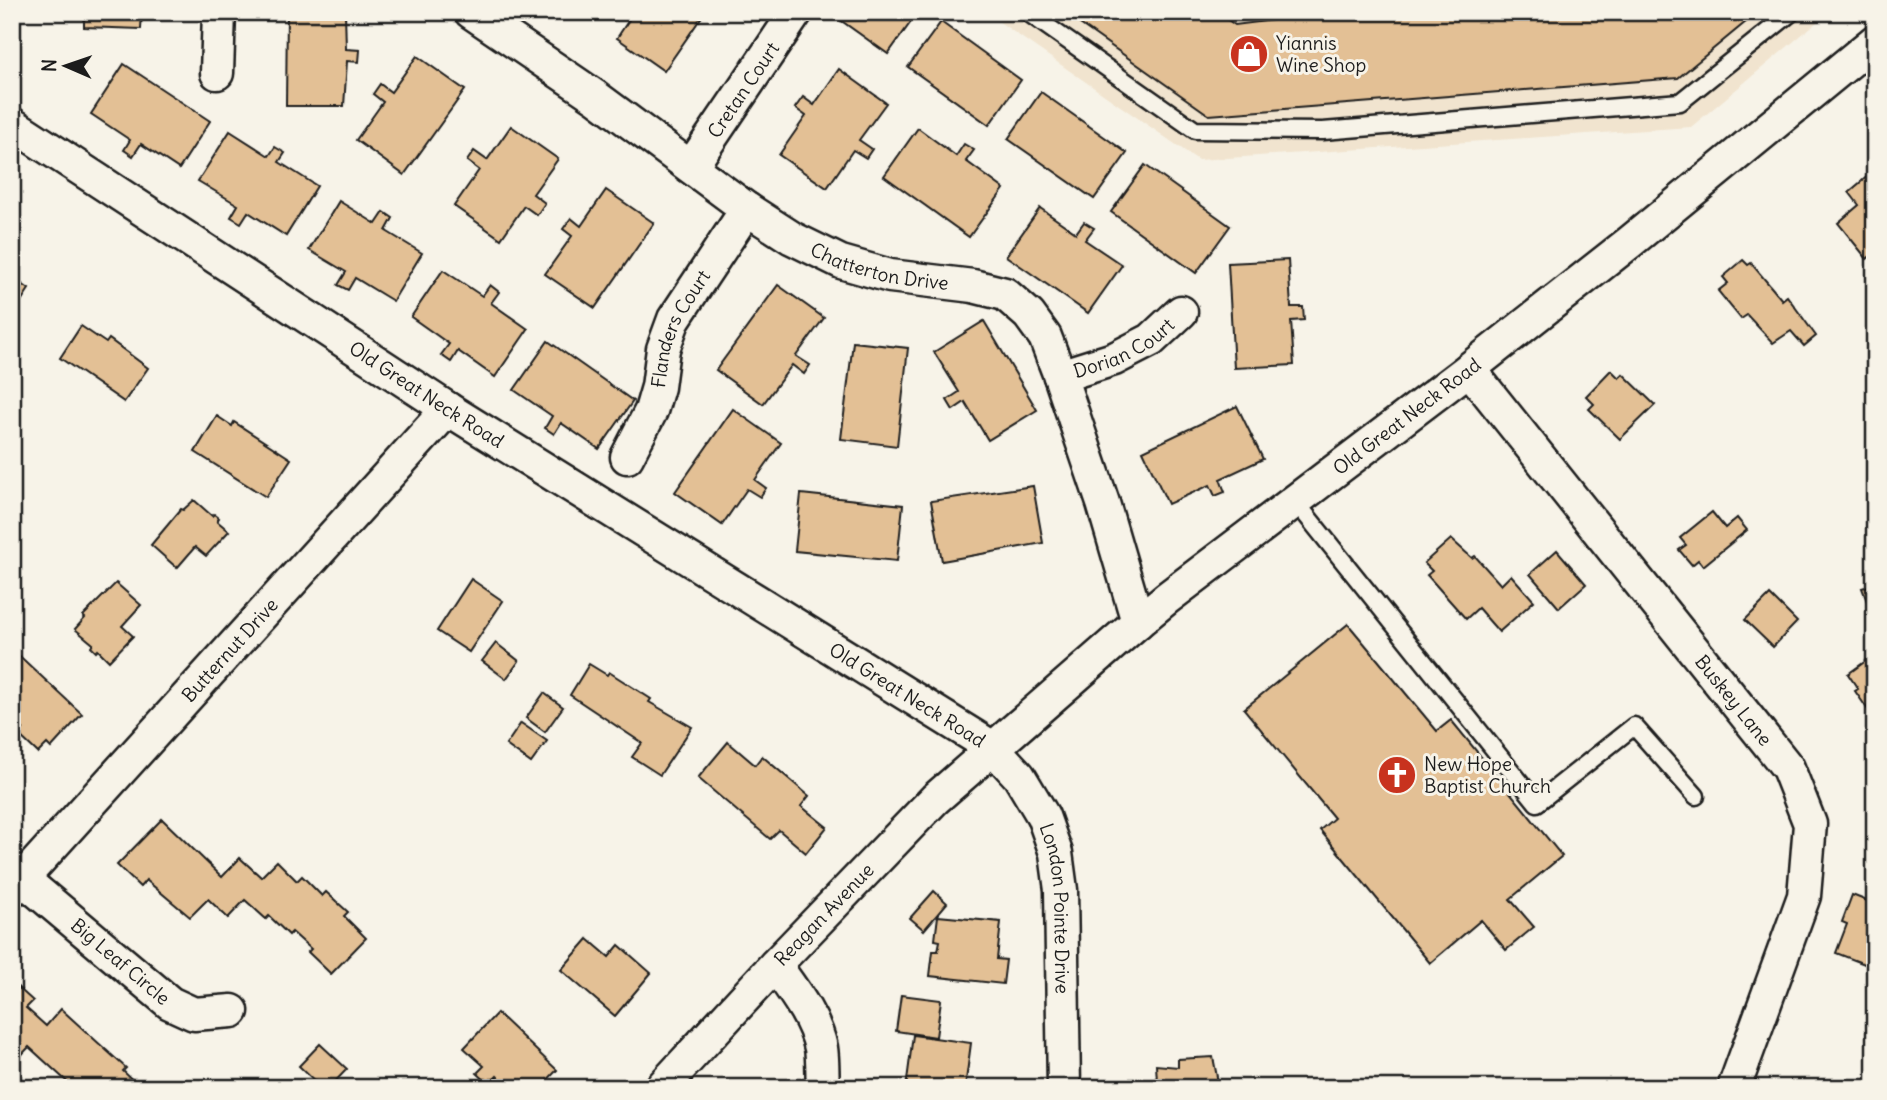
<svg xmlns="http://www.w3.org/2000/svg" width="1887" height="1100" viewBox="0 0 1887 1100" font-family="Delius,sans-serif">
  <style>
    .built { fill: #f1e4cf }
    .building { fill: #e3c095; stroke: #1c1c1c; stroke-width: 2 }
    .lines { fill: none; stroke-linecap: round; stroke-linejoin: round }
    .lane-casing { stroke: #1c1c1c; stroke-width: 21 }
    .street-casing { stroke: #1c1c1c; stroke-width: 37 }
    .lane { stroke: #f7f3e8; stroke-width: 16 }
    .street { stroke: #f7f3e8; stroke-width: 32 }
    .labels { text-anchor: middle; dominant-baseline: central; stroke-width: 6; stroke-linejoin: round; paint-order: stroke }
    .poi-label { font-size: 19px; fill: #1c1c1c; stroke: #f7f3e8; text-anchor: start }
    .street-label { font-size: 19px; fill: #1c1c1c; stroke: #f7f3e8 }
  </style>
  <rect width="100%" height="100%" fill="#f7f3e8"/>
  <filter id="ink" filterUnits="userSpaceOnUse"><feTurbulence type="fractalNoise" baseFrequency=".0143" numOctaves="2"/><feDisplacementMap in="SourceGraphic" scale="14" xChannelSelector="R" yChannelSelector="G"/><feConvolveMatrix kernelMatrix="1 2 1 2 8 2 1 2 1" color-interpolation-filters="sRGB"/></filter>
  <g filter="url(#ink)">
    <path class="built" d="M985,12h844l-138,115 -493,33z"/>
    <g class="building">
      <path d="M84,12h58l-1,17 -57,-2z"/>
      <path d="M287,12h58l1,37 14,1 -1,12 -12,-1 -3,45h-58z"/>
      <path d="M634,12h71l-41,59 -47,-33z"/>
      <path d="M829,12h89l-30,42z"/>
      <path d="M1063,12h154l18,13 70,-9v3l74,-7h379l-80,66 -469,37z"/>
      <path d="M941,22l80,58 -32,45 -81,-58z"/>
      <path d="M417,56l48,34 -61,85 -48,-35 27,-38 -10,-8 7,-10 11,8z"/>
      <path d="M124,64l86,57 -31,48 -38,-25 -8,12 -9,-6 6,-10 -39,-26z"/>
      <path d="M839,69l47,34 -27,37 13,9 -6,9 -13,-8 -26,38 -48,-33 27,-39 -11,-8 8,-11 11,8z"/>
      <path d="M1041,92l86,61 -33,46 -86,-60z"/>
      <path d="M511,126l47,33 -25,35 12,9 -8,12 -13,-9 -23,33 -47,-33 25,-36 -12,-9 7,-10 13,9z"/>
      <path d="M918,128l38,28 8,-12 10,6 -8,11 38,28 -35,48 -85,-61z"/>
      <path d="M230,131l39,25 6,-9 10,6 -6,9 38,24 -31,50 -38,-24 -7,11 -10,-6 7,-12 -40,-24z"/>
      <path d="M1145,165l85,61 -34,47 -85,-61z"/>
      <path d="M1875,170v82l-8,7 -29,-36 21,-18 -10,-13z"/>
      <path d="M606,190l48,33 -59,85 -50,-34 27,-38 -9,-7 8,-11 10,8z"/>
      <path d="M339,201l37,23 8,-12 9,6 -7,13 36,22 -29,48 -38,-23 -7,12 -10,-5 8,-13 -37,-22z"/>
      <path d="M1040,208l36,25 8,-11 10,6 -9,12 37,25 -34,48 -82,-57z"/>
      <path d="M1288,260l3,47h12l1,13 -13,1 3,44 -60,3 -6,-105z"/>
      <path d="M1743,260l5,5 3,-2 31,37 5,-4 29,40 -12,10 -13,-15 -18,12 -26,-28 -6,4 -23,-28 10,-8 -5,-6z"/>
      <path d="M443,270l39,26 8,-11 9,7 -8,11 37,26 -33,48 -37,-26 -7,11 -10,-7 8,-11 -38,-27z"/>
      <path d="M12,277l17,12 -17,26z"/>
      <path d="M778,285l46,33 -28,38 14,9 -6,9 -12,-9 -29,39 -47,-34z"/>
      <path d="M984,321l53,89 -49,30 -23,-38 -12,8 -6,-10 12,-8 -25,-40z"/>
      <path d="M81,326l25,17 3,-4 39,29 -24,34 -64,-44z"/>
      <path d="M548,341l85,60 -34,48 -38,-26 -7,11 -9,-6 7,-12 -38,-26z"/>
      <path d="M853,342l55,6 -11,98 -56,-7z"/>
      <path d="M1611,370l8,8 4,-4 32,31 -35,34 -31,-30 5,-5 -8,-8z"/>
      <path d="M1237,406l26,53 -43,20 5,13 -10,4 -5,-11 -42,19 -25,-53z"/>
      <path d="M733,409l48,34 -26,37 11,8 -6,9 -13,-8 -25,36 -47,-33z"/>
      <path d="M217,416l15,10 2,-4 57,37 -25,38 -71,-45z"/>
      <path d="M1033,486l10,57 -101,18 -11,-60z"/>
      <path d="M801,494l102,11 -6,56 -102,-10z"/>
      <path d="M194,500l18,16 2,-2 5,4 -2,3 12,10 -23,25 -11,-9 -18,21 -26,-23 30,-36 2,1z"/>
      <path d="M1712,512l13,16 12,-10 10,12 -44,36 -5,-6 -6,5 -13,-15 7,-5 -6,-7z"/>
      <path d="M1451,539l21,19 3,-2 26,29 10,-10 23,26 -35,31 -21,-24 -12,11 -39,-44 5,-4 -8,-8z"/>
      <path d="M1557,550l29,34 -27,24 -29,-34z"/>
      <path d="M471,579l32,22 -34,51 -32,-21z"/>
      <path d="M116,583l25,22 -19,21 11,10 -24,25 -11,-11 -2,2 -5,-5 2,-3 -18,-15 10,-11 -2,-2z"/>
      <path d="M1875,584v36h-1l-12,-32z"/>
      <path d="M1770,595l27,27 -24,25 -28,-27z"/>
      <path d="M1348,624l89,107 14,-11 111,136 -52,43 24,28 -28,23 -25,-30 -51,43 -110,-133 14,-12 -90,-109z"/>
      <path d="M496,643l23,18 -13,18 -24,-18z"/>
      <path d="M12,649l70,65 -31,34 -4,-4 -9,9 -20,-19 5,-5 -11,-9z"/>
      <path d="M1874,655l1,1v64l-20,-29 3,-2 -10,-15z"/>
      <path d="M589,664l18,11 2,-3 42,27 -2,3 43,25 -32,48 -28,-18 10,-14 -72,-48z"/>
      <path d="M544,693l19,14 -18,25 -19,-14z"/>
      <path d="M521,723l26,18 -16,22 -25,-18z"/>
      <path d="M728,742l27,23 7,-9 47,40 -8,10 26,21 -21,26 -27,-23 -9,9 -72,-61z"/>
      <path d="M162,819l60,58 18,-19 21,19 16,-16 20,20 5,-5 20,20 4,-4 22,20 -4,4 22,22 -35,36 -23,-22 3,-3 -19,-17 -3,3 -20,-19 -3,3 -21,-19 -17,18 -20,-19 -18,18 -44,-37 -6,7 -23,-22z"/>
      <path d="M934,891l13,12 -23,27 -14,-12z"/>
      <path d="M1852,895l23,9v64l-39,-15 11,-29 -5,-2z"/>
      <path d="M938,916l63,6 -4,37 9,1 -3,24 -73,-8 3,-25h5l2,-10 -5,-1z"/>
      <path d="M588,939l21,18 10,-12 32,28 -36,43 -54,-46z"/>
      <path d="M12,982l21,19 -7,7 20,18 15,-17 65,59 -3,3 18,17h-67l-45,-41 -17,18z"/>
      <path d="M901,995l40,5 -5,37 -40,-6z"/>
      <path d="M497,1013l60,57 -17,18h-31l-12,-12 -8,8 -12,-11 7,-7 -20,-18z"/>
      <path d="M913,1035l58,8 -6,45h-59z"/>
      <path d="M320,1044l27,25 -18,19h-7l-23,-22z"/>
      <path d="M1213,1057l5,25 -3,1v5h-119v-3l61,-4 -1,-16 22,2v-8z"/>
    </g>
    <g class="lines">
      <g class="lane-casing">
        <g id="lane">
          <path d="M1027,12l168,118 128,1 357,-29 112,-90"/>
          <path d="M1295,501l242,302 97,-77 62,70"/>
        </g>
      </g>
      <g class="street-casing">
        <g id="street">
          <path id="s1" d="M471,12l125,85 151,112 45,29 49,24 49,14 83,10 32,8 24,21 16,22 15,39 43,127 35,119"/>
          <path d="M217,73l2,-61"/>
          <path id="s2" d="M12,124l436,285 545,339 26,28 24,40 13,37 5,37 3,198"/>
          <path id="s3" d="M691,167l105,-155"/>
          <path id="s4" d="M1469,369l319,399 22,56 -6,72 -70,192"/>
          <path id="s5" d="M1060,376l54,-17 37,-19 30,-28"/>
          <path id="s6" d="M627,457l24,-46 7,-24 5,-38 11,-30 73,-110"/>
          <path id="s7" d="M12,870l158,133 24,11 38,-3"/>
          <path id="s8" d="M12,890l436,-481"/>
          <path d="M775,965c17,24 40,53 46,83 2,13 1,27 2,40"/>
          <path id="s9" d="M661,1088l114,-123 160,-166 203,-177 29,-24 302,-229 161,-127 245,-201"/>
        </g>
      </g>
      <use href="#lane" class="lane"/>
      <use href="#street" class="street"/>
    </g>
  </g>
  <defs>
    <g id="shop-disc" transform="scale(2.0125)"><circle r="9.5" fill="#c8321e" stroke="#f7f3e8"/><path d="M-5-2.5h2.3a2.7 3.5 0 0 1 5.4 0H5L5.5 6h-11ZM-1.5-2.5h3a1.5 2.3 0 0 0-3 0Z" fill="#fff"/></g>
    <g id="church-disc" transform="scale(2.0125)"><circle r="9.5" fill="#c8321e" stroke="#f7f3e8"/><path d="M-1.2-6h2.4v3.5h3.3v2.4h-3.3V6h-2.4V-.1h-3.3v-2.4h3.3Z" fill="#fff"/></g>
  </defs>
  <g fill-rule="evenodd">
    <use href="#shop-disc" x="1249" y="54"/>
    <use href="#church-disc" x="1397" y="775"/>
  </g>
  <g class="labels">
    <g class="poi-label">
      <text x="1276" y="43">Yiannis<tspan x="1276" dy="22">Wine Shop</tspan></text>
      <text x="1424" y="764">New Hope<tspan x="1424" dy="22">Baptist Church</tspan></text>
    </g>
    <g class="street-label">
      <text stroke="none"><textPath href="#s3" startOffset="93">Cretan Court</textPath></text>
      <text stroke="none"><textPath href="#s1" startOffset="486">Chatterton Drive</textPath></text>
      <text stroke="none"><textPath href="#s6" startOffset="140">Flanders Court</textPath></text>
      <text stroke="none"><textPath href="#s5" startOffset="70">Dorian Court</textPath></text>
      <text stroke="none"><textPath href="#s2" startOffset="495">Old Great Neck Road</textPath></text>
      <text stroke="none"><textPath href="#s9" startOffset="1006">Old Great Neck Road</textPath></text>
      <text stroke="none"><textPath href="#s8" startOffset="324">Butternut Drive</textPath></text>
      <text stroke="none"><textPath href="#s2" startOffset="1062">Old Great Neck Road</textPath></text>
      <text stroke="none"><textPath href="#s4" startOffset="424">Buskey Lane</textPath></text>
      <text stroke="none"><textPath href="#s2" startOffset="1342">London Pointe Drive</textPath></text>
      <text stroke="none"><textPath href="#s9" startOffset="238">Reagan Avenue</textPath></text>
      <text stroke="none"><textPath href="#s7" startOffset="142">Big Leaf Circle</textPath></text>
    </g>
  </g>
  <rect width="1887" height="1100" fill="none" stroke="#f7f3e8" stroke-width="42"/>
  <rect x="21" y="21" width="1845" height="1058" fill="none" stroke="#1c1c1c" stroke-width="2.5" filter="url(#ink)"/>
  <g transform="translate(66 66) rotate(272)" stroke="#f7f3e8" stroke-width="5" paint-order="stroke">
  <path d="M0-5L12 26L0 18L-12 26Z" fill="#1c1c1c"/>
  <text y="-10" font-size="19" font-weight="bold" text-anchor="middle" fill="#1c1c1c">N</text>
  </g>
</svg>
